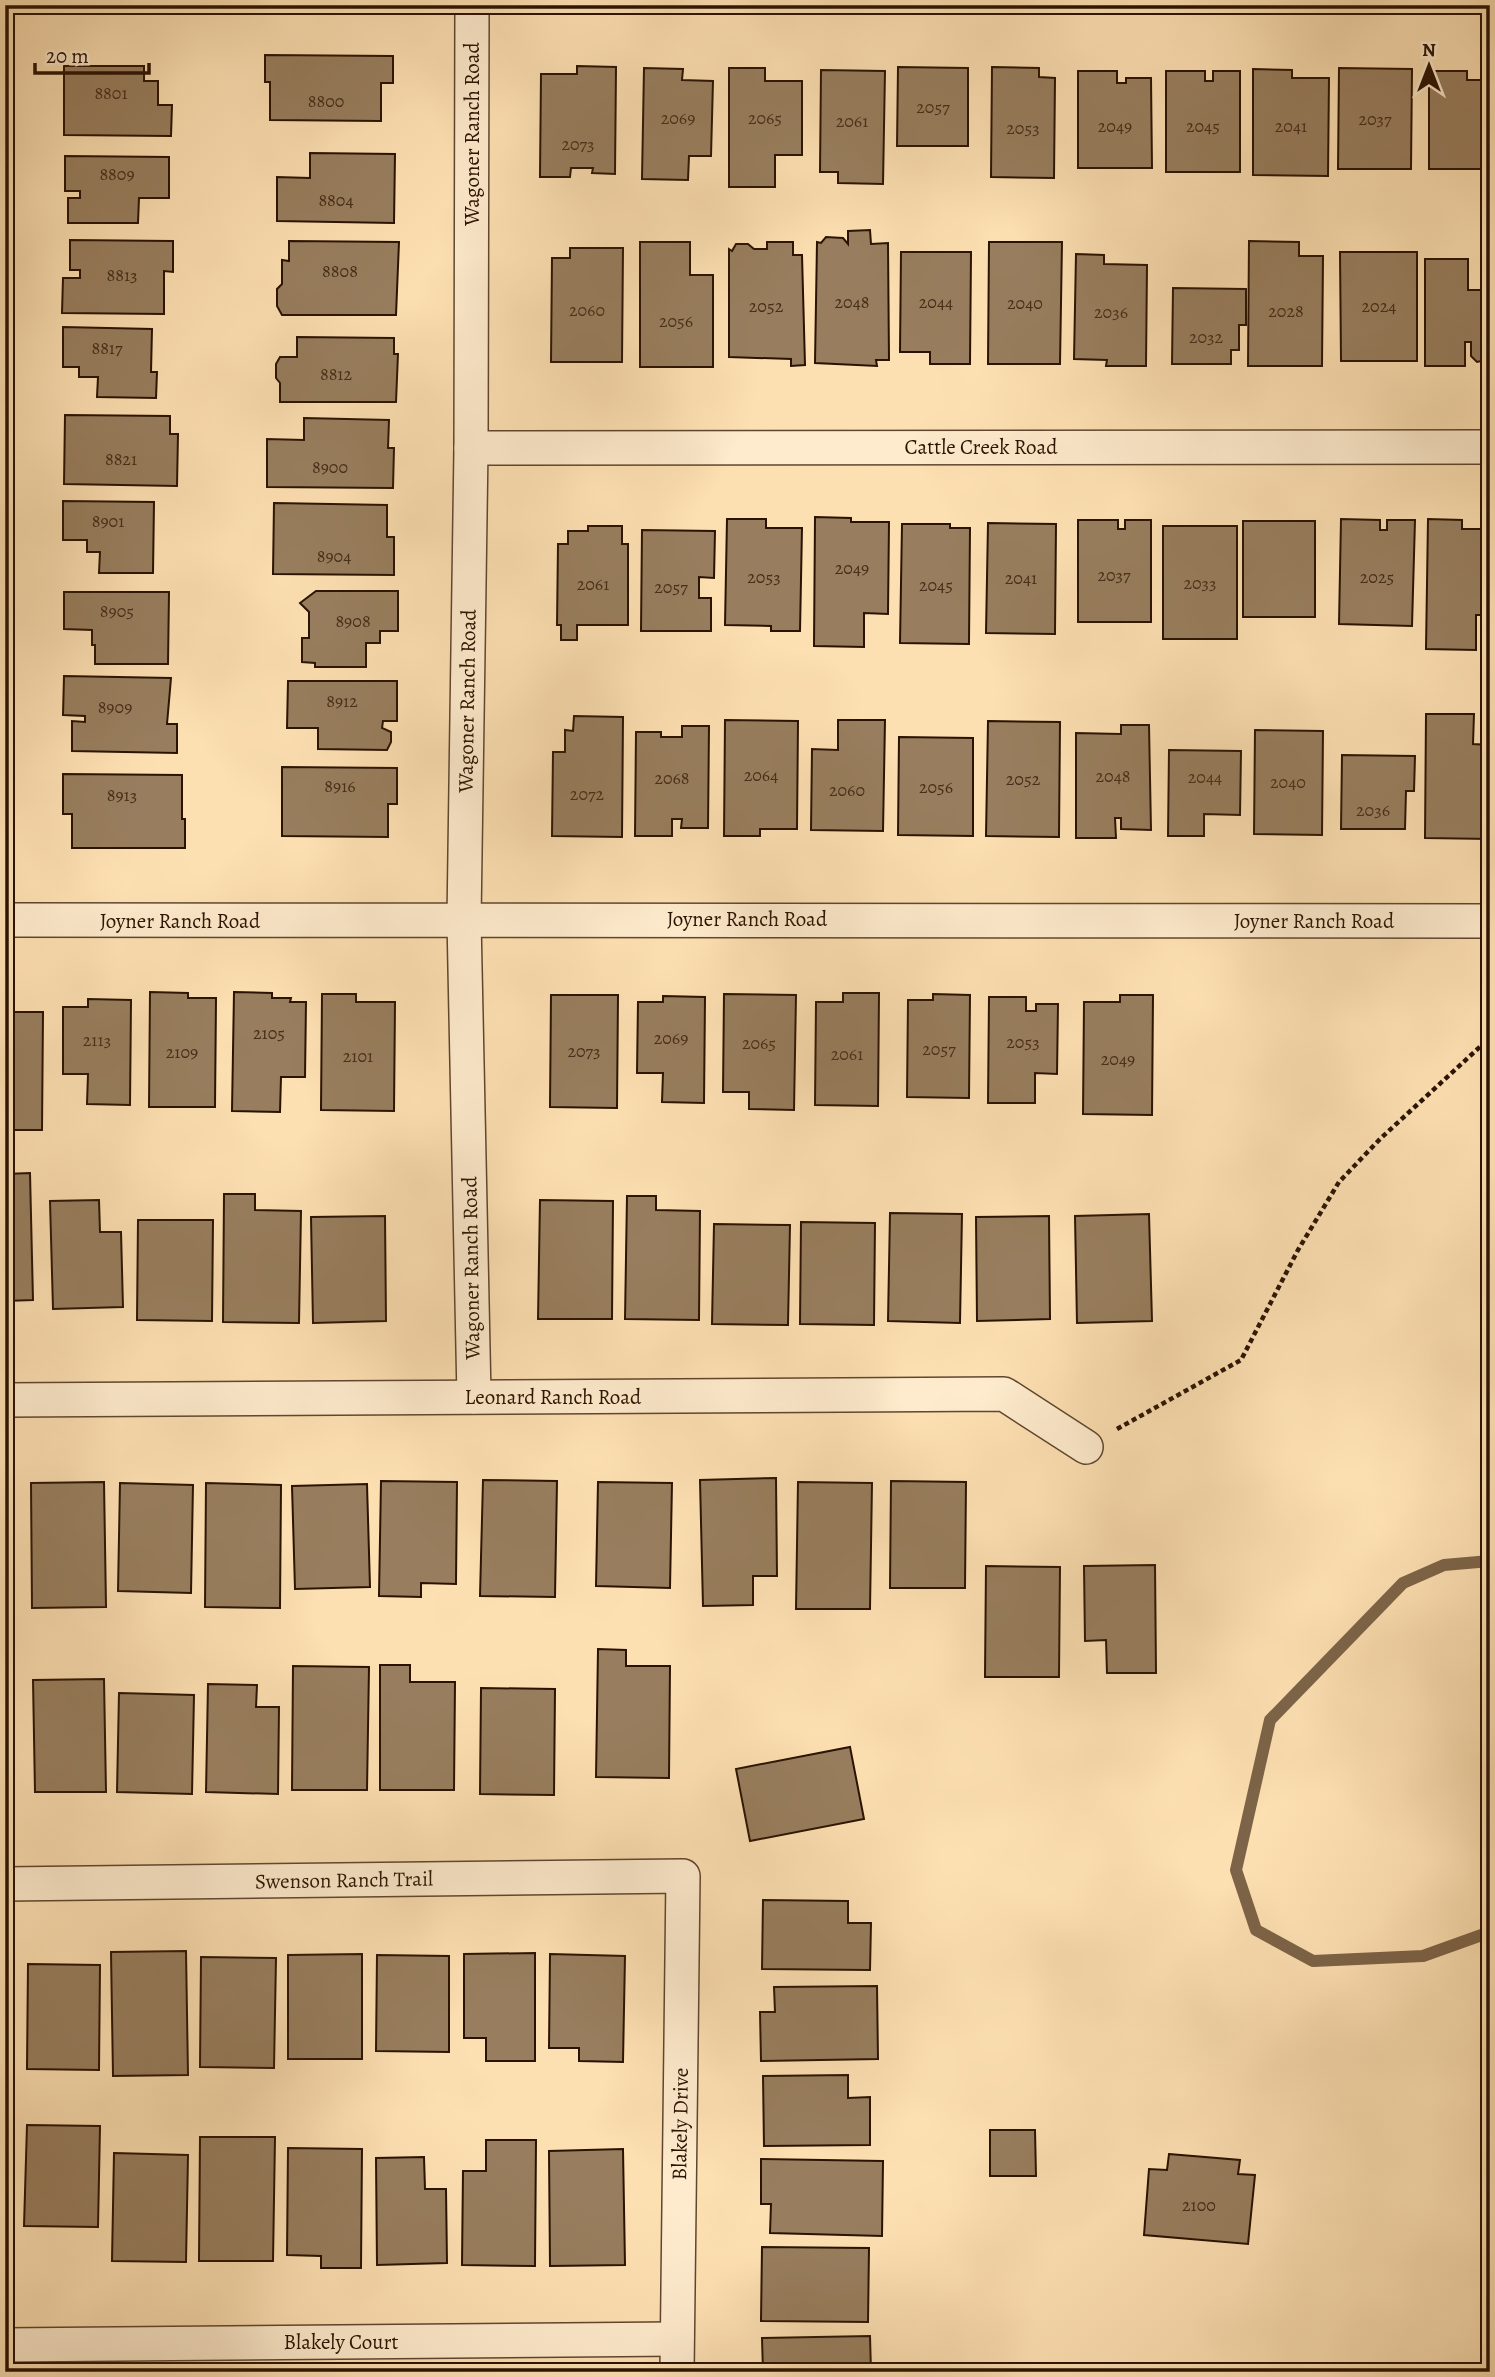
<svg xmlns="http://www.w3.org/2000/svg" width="1495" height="2377" viewBox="0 0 1495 2377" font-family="Alegreya,serif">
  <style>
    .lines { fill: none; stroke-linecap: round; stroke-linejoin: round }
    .stream { stroke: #7d6448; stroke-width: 12 }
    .building { fill: #987e5e; stroke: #2a1302; stroke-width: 2 }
    .minor-casing { stroke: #5f462e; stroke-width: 36 }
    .path { stroke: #2a1302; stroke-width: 4.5; stroke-dasharray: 5 3.5; stroke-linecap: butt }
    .minor { stroke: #feebcd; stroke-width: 33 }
    .labels { text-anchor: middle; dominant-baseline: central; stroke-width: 5; stroke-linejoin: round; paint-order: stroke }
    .number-label { font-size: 18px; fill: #462e19 }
    .street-label { font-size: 21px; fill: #2a1302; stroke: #feebcd }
  </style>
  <rect width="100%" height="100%" fill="#fde0b2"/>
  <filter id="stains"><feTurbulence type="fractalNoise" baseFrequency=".00286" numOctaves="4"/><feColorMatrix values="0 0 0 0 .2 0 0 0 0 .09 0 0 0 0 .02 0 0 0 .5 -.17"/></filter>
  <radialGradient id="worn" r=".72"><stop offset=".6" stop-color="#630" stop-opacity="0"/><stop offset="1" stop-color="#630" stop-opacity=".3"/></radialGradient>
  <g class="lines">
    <path class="stream" d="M1490,1561l-46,4 -41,18 -133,137 -34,150 20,60 57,31 110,-5 67,-24"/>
  </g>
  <g class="building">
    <path d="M265,55l128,1v27h-12v38l-111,-1v-38h-5z"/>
    <path d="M64,66h80v15h14v24h14l-1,31 -107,-1z"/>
    <path d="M577,66l39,1 -1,107 -23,-1 1,-5h-22l-1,9h-30l1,-103h36z"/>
    <path d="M898,67l70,1v78h-71z"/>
    <path d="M992,67l47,1v9l16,1 -1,100 -63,-1z"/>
    <path d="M644,68l39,1 -1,11 31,1 -2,75h-22l-1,24 -46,-1z"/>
    <path d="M729,68h36v13h37v74h-27v32h-46z"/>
    <path d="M1339,68l73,1 -1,100h-73z"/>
    <path d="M1253,69l39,1v8h37l-1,98 -75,-1z"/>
    <path d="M821,70l64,1 -2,113 -45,-1v-11h-18z"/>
    <path d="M1078,71h39v12h9v-5h25l1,90h-74z"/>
    <path d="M1166,71h39v10h8v-10h27v101h-74z"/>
    <path d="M1429,71h38v9h23v89h-61z"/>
    <path d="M310,153l85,1 -1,69 -117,-2v-44l33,1z"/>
    <path d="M65,156l104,1v41h-30l-1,25h-70v-25h12v-7h-15z"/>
    <path d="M870,230l1,14 17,-1 1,117h-13l1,6 -62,-3 2,-121 4,1 5,-6 17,1 5,6v-13z"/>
    <path d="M70,240l103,1v31l-9,-1v43l-102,-1 1,-35h17v-8h-10z"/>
    <path d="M289,241l110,1 -3,73h-114l-5,-9v-17l5,-5v-24l7,1z"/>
    <path d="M1249,241l50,1v14h24l-1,110h-74z"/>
    <path d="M640,242h50v33h23v92h-73z"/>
    <path d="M767,242h26v13h9l3,110 -14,1v-7l-62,-2v-108l3,2 4,-7h12l6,5h13z"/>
    <path d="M989,242h73l-2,122h-72z"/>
    <path d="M570,248h53l-1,114h-71l1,-104h18z"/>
    <path d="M901,252h70l-1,112h-40v-12h-30z"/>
    <path d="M1340,252h77v109h-76z"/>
    <path d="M1076,254l28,1v9l43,1 -1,101h-40l1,-6 -33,-1z"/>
    <path d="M1425,259h43v31h22v68l-4,2 -9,2 -6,-6v-14h-6v24h-40z"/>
    <path d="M1173,288l73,1v36h-7v25h-8v14h-59z"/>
    <path d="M63,327l89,2 -1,43h6l-1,26 -59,-1 1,-20h-19v-10h-16z"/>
    <path d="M297,337l97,1v16h4l-2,48h-116v-19l-4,-5v-14l4,-7h17z"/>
    <path d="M65,415l105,1v18h8l-1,52 -113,-2z"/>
    <path d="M304,418l85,2 -1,28h6l-1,40 -126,-1v-48l37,1z"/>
    <path d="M63,501l91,1 -1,71h-54l1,-21h-13v-12h-24z"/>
    <path d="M274,503l113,2v32h7v38l-121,-1z"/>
    <path d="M815,517l36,1v4h38l-1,92 -24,-1v34l-50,-1z"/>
    <path d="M727,519h39v9h36l-2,103h-29v-5l-46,-1z"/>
    <path d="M1341,519l39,1v10h7v-10h28l-3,106 -73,-2z"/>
    <path d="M1428,519l34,1v9h28v86h-14v35l-50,-1z"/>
    <path d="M1078,520h40v9h7v-9h26v102h-73z"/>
    <rect x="1243" y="521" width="72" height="96"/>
    <path d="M988,523l68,1 -1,110 -69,-1z"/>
    <path d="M902,524h48v4h20l-1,116 -69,-1z"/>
    <path d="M588,526h34v18h6v81h-51v15h-16v-15h-4l1,-81h10v-13h20z"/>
    <rect x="1163" y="526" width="74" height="113"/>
    <path d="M642,530l73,1 -1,47 -15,-1v21h12v33h-70z"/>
    <path d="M316,591h82v40h-18v12h-14v24h-51v-4l-13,-1v-24h7v-26l-9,-9z"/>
    <path d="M64,592h105l-1,72h-73v-19h-3v-15l-28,-1z"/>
    <path d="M64,676l107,2 -4,46h10v29l-105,-2v-30l13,1v-6l-22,-1z"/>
    <path d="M288,681h109v40h-14l-1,7 9,4v10l-4,8 -69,-1v-21h-31z"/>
    <path d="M1426,714h48l-1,30 17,1v94l-65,-1z"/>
    <path d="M574,716l49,1 -1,120 -70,-1 1,-84h12v-22l8,1z"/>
    <path d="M725,720l73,1 -1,108h-37v7h-36z"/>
    <path d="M838,720h47l-2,111 -72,-1 1,-81 26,1z"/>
    <path d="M988,721l72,1 -1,115 -73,-1z"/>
    <path d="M1121,725h28l2,105 -30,-1v-11h-6l1,20h-40v-105l45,1z"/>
    <path d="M682,726h27l-1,102h-27l1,-9h-10v17h-37l1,-104h25v5h21z"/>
    <path d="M1255,730l68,1 -1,104 -68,-1z"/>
    <path d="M899,737l74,1v98l-75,-1z"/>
    <path d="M1169,750l72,1 -1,64 -36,-1v22h-36z"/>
    <path d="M1342,755l73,1 -1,35h-8l-1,38h-64z"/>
    <path d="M282,767l115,1v36h-9v33l-106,-1z"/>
    <path d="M63,774l119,1v44h3v29h-113v-34h-9z"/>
    <path d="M150,992l38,1v5h28l-1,109h-66z"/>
    <path d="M234,992l38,1v5h19l-1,4h16l-1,75h-24l-1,35 -48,-1z"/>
    <path d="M843,993h36l-1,113 -63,-1 1,-103h27z"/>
    <path d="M322,994h34v8h39l-1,109 -73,-1z"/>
    <path d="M724,994l72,1 -2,115 -45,-1v-17h-26z"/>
    <path d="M933,994l37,1 -1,103 -62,-1 1,-97h25z"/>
    <path d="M551,995h67l-1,113 -67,-1z"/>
    <path d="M1120,995h33l-1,120 -69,-1 1,-112h36z"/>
    <path d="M663,996l42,1 -1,106 -42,-1 1,-29h-26l1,-71h25z"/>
    <path d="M989,997h37v14h10v-7h22l-1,70 -22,-1v30h-47z"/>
    <path d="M88,999l43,1 -1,105 -43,-1 1,-30h-25v-67h25z"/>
    <path d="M10,1012h33l-1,118h-37v-111h5z"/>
    <path d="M30,1173l3,127 -28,1v-127z"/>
    <path d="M224,1194h31v16l46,1 -2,112 -76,-1z"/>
    <path d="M627,1196h29v14l44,1 -1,109 -74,-1z"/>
    <path d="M99,1200l1,32h21l2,75 -70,2 -3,-108z"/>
    <path d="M540,1200l73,1 -1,118h-74z"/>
    <path d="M890,1213l72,1 -2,109 -72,-2z"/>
    <path d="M1149,1214l3,107 -75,2 -2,-107z"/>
    <path d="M385,1216l1,105 -73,2 -2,-106z"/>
    <path d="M1049,1216l1,103 -73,2 -1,-104z"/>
    <path d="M138,1220h75l-1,101 -75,-1z"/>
    <path d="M801,1222l74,1 -1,102 -74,-1z"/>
    <path d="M714,1224l76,1 -2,100 -76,-1z"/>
    <path d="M776,1478l1,98h-24v29l-50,1 -3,-126z"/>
    <path d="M483,1480l74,1 -2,116 -75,-1z"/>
    <path d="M381,1481l76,1 -1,102 -35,-1v14l-42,-1z"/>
    <path d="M891,1481l75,1 -1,106h-75z"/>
    <path d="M104,1482l2,125 -74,1 -1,-125z"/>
    <path d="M598,1482l74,1 -2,105 -74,-2z"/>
    <path d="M798,1482l74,1 -2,126h-74z"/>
    <path d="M120,1483l73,2 -2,108 -73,-2z"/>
    <path d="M206,1483l75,2 -1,123 -75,-1z"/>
    <path d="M367,1484l3,103 -75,2 -3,-103z"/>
    <path d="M1155,1565l1,108h-49l-1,-33 -21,1 -1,-75z"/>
    <path d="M986,1566l74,1 -1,110h-74z"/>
    <path d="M598,1649l28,1v16h44l-1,112 -73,-1z"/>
    <path d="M380,1665h30v17h45l-1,108h-74z"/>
    <path d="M293,1666l76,1 -2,123h-75z"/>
    <path d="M104,1679l2,113h-71l-2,-112z"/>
    <path d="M208,1684l49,1 -1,22h23l-1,87 -72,-2z"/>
    <path d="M481,1688l74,1 -1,106 -74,-1z"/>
    <path d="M119,1693l75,2 -2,99 -75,-2z"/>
    <path d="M850,1747l14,72 -114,22 -14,-72z"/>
    <path d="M763,1900l85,1v22h23l-1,47 -108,-1z"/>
    <path d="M186,1951l2,124 -75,1 -2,-124z"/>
    <path d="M535,1953v108h-49v-23h-22v-84z"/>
    <path d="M362,1954v105h-74v-104z"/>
    <path d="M550,1954l75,2 -2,106 -44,-1v-13h-30z"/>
    <path d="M377,1955l72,1v96l-73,-1z"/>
    <path d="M201,1957l75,1 -2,110 -74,-1z"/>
    <path d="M28,1964l72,1 -1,105 -72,-1z"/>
    <path d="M877,1986l1,73 -117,2 -1,-49h15l-1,-25z"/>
    <path d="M848,2075v23l22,-1v48l-106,1 -1,-70z"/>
    <path d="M27,2125l73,1 -2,101 -74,-1z"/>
    <path d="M990,2130h45l1,46h-46z"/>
    <path d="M200,2137h75l-2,124h-74z"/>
    <path d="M486,2140h50l-1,126 -73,-1 1,-94h23z"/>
    <path d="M288,2148l74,1 -1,119h-40v-12l-34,-1z"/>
    <path d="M623,2149l2,116 -75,1 -1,-115z"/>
    <path d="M114,2153l74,2 -2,107 -74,-1z"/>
    <path d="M1169,2154l71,6 -2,14 17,1 -7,69 -104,-9 5,-66 18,1z"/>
    <path d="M424,2157l1,32h21l1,74 -70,2 -1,-107z"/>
    <path d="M761,2159l122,2 -1,75 -112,-3 1,-29h-10z"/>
    <path d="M5,2184l3,35h-3z"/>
    <path d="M762,2247l107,1 -1,74 -107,-1z"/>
    <path d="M870,2336l1,36h-108l-1,-34z"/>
  </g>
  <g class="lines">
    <g class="minor-casing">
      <g id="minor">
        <path d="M472,5l-1,443 -7,472 10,477"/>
        <path d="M471,448l1019,-1"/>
        <path d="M5,920l1485,1"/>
        <path d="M5,1400l999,-6 82,53"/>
        <path d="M5,1884l678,-8 -6,496"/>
        <path d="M5,2345l672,-6"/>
      </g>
    </g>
    <path class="path" d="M1117,1429l124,-69 57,-110 41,-68 41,-43 103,-95 7,-19"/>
    <use href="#minor" class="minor"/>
  </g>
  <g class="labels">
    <g class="number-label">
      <text x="111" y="93">8801</text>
      <text x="326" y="101">8800</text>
      <text x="933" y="107">2057</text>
      <text x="678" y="118">2069</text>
      <text x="765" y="118">2065</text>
      <text x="1375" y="119">2037</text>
      <text x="852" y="121">2061</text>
      <text x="1115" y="126">2049</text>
      <text x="1203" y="126">2045</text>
      <text x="1291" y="126">2041</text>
      <text x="1023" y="128">2053</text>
      <text x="578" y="144">2073</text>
      <text x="117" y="174">8809</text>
      <text x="336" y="200">8804</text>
      <text x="340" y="271">8808</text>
      <text x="122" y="275">8813</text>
      <text x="852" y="302">2048</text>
      <text x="936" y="302">2044</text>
      <text x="1025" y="303">2040</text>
      <text x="766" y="306">2052</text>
      <text x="1379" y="306">2024</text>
      <text x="587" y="310">2060</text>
      <text x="1286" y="311">2028</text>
      <text x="1111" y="312">2036</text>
      <text x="676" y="321">2056</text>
      <text x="1206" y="337">2032</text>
      <text x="107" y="348">8817</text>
      <text x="336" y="374">8812</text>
      <text x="121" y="459">8821</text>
      <text x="330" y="467">8900</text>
      <text x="108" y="521">8901</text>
      <text x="334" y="556">8904</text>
      <text x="852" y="568">2049</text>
      <text x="1114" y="575">2037</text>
      <text x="764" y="577">2053</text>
      <text x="1377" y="577">2025</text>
      <text x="1021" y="578">2041</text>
      <text x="1200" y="583">2033</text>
      <text x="593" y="584">2061</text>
      <text x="936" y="585">2045</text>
      <text x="671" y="587">2057</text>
      <text x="117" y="611">8905</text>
      <text x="353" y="621">8908</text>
      <text x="342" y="701">8912</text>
      <text x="115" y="707">8909</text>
      <text x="761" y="775">2064</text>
      <text x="1113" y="776">2048</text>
      <text x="1205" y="777">2044</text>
      <text x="672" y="778">2068</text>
      <text x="1023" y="779">2052</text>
      <text x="1288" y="782">2040</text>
      <text x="340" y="786">8916</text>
      <text x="936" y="787">2056</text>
      <text x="847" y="790">2060</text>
      <text x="587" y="794">2072</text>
      <text x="122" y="795">8913</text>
      <text x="1373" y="810">2036</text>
      <text x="269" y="1033">2105</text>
      <text x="671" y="1038">2069</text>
      <text x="97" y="1040">2113</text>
      <text x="1023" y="1042">2053</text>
      <text x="759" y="1043">2065</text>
      <text x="939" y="1049">2057</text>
      <text x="584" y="1051">2073</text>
      <text x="182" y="1052">2109</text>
      <text x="847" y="1054">2061</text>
      <text x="358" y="1056">2101</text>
      <text x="1118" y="1059">2049</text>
      <text x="1199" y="2205">2100</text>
    </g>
    <g class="street-label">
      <text transform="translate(472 134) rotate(-90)">Wagoner Ranch Road</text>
      <text x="981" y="447">Cattle Creek Road</text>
      <text transform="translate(467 701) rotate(-89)">Wagoner Ranch Road</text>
      <text x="747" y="919">Joyner Ranch Road</text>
      <text x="180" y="921">Joyner Ranch Road</text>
      <text x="1314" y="921">Joyner Ranch Road</text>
      <text transform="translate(471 1268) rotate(-91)">Wagoner Ranch Road</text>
      <text x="553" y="1397">Leonard Ranch Road</text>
      <text transform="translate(344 1880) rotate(-1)">Swenson Ranch Trail</text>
      <text transform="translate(680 2124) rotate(-89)">Blakely Drive</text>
      <text x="341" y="2342">Blakely Court</text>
    </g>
  </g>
  <rect width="1495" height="2377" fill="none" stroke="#fde0b2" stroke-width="28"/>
  <rect x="7" y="7" width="1481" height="2363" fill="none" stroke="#2a1302" stroke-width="3.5"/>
  <rect x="14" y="14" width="1467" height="2349" fill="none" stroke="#2a1302" stroke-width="2"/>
  <g transform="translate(1429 66)" stroke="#feebcd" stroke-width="5" paint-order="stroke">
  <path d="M0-5L12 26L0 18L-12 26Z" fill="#2a1302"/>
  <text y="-10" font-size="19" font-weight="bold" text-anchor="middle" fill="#2a1302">N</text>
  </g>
  <path d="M35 63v10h114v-10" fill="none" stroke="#2a1302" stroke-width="3.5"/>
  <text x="46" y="63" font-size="21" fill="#2a1302" stroke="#feebcd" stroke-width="5" paint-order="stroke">20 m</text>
  <rect width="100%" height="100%" filter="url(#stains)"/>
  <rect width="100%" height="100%" fill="url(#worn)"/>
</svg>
